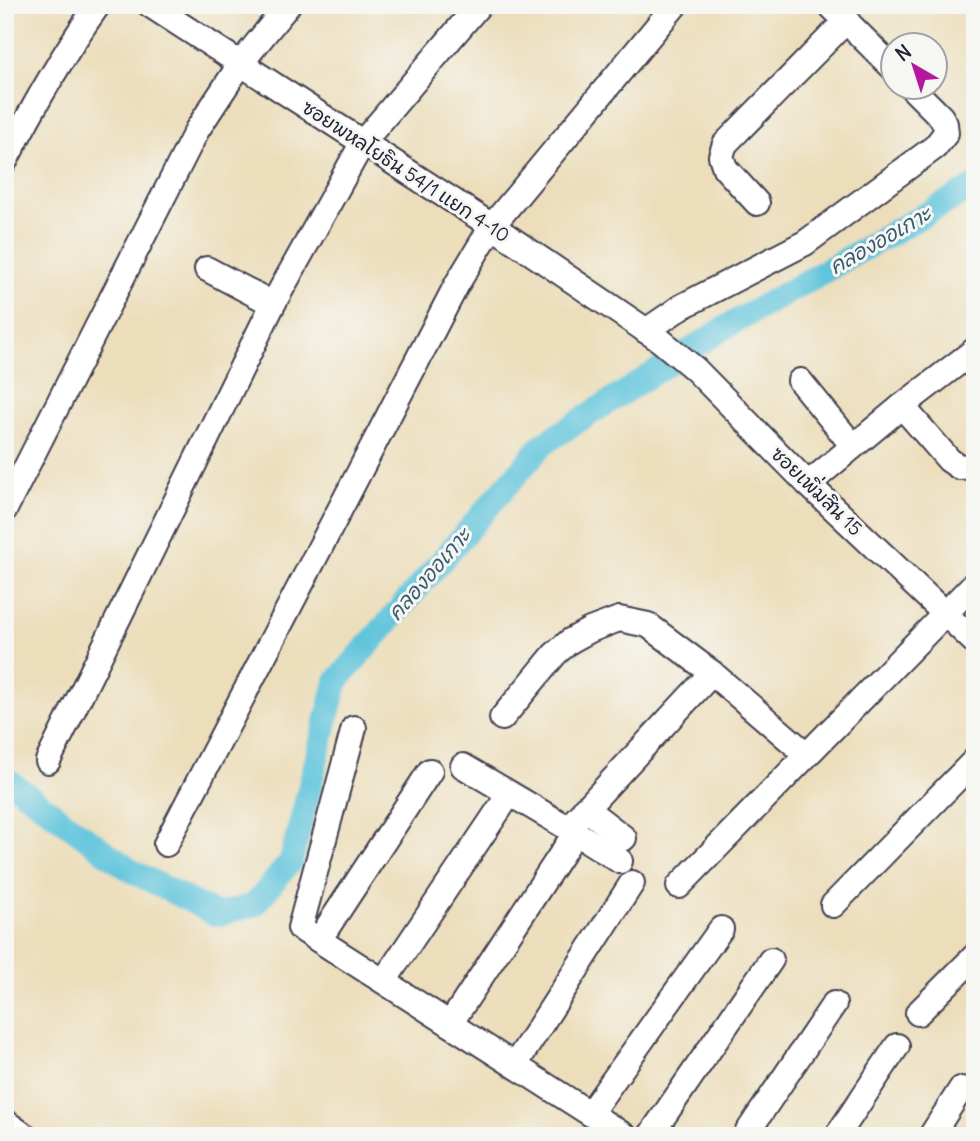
<svg xmlns="http://www.w3.org/2000/svg" width="980" height="1141" viewBox="0 0 980 1141" font-family="Delius,'Playpen Sans Thai',sans-serif">
  <style>
    .lines { fill: none; stroke-linecap: round; stroke-linejoin: round }
    .canal { stroke: #5ec4dc; stroke-width: 24 }
    .street-casing { stroke: #403e4e; stroke-width: 28 }
    .street { stroke: #fff; stroke-width: 24 }
    .labels { text-anchor: middle; dominant-baseline: central; stroke-width: 6; stroke-linejoin: round; paint-order: stroke }
    .street-label { font-size: 19px; fill: #22223b; stroke: #f6f6f2 }
    .water-label { font-size: 21px; font-style: italic; fill: #375b73; stroke: #f6f6f2 }
  </style>
  <rect width="100%" height="100%" fill="#f6f6f2"/>
  <filter id="ink" filterUnits="userSpaceOnUse"><feTurbulence type="fractalNoise" baseFrequency=".0143" numOctaves="2"/><feDisplacementMap in="SourceGraphic" scale="14" xChannelSelector="R" yChannelSelector="G"/><feConvolveMatrix kernelMatrix="1 2 1 2 8 2 1 2 1" color-interpolation-filters="sRGB"/></filter>
  <filter id="wash" filterUnits="userSpaceOnUse"><feTurbulence type="fractalNoise" baseFrequency=".00686" numOctaves="4" result="noise"/><feDisplacementMap in="SourceGraphic" scale="28" xChannelSelector="R" yChannelSelector="G"/><feGaussianBlur stdDeviation="1.57" result="paint"/><feColorMatrix in="noise" values="0 0 0 0 0 0 0 0 0 0 0 0 0 0 0 0 0 1.4 0 .05"/><feComposite in="paint" operator="in"/></filter>
  <g filter="url(#wash)">
    <rect width="100%" height="100%" fill="#ecdebb"/>
    <g class="lines">
      <path class="canal" d="M5,778l125,92 87,45 37,-10 37,-44 45,-179 207,-238 183,-117 249,-141"/>
    </g>
  </g>
  <g filter="url(#ink)">
    <g class="lines">
      <g class="street-casing">
        <g id="street">
          <path d="M150,5l342,221 168,114 35,29 113,115 167,158"/>
          <path d="M830,5l62,62"/>
          <path d="M5,161c28,-54 57,-106 93,-156"/>
          <path d="M757,203l-32,-35 -4,-12 4,-12 122,-124"/>
          <path d="M207,269l66,35"/>
          <path d="M646,331l35,-24 124,-64 130,-96 11,-14 -1,-9 -4,-7 -29,-29"/>
          <path d="M800,381l53,65"/>
          <path d="M902,406l47,54 10,7 16,-1"/>
          <path d="M808,484l94,-78 73,-56"/>
          <path d="M5,509l192,-379 44,-67 47,-58"/>
          <path d="M502,718l53,-64 15,-13 20,-11 29,-11 29,6 64,48 94,81"/>
          <path d="M354,728l-54,200 325,208"/>
          <path d="M48,761l225,-457 90,-162 116,-137"/>
          <path d="M463,766l105,62"/>
          <path d="M585,808l39,30"/>
          <path d="M166,844l291,-560 35,-58 183,-221"/>
          <path d="M620,861l-52,-33 144,-155"/>
          <path d="M679,886l296,-303"/>
          <path d="M833,905l142,-145"/>
          <path d="M319,940l111,-169"/>
          <path d="M384,981l118,-176"/>
          <path d="M918,1013l57,-57"/>
          <path d="M450,1024l118,-180"/>
          <path d="M515,1065l117,-182"/>
          <path d="M590,1113l131,-184"/>
          <path d="M5,1122l20,14"/>
          <path d="M650,1136l121,-176"/>
          <path d="M745,1136l89,-132"/>
          <path d="M837,1136l60,-90"/>
          <path d="M931,1136l30,-47"/>
        </g>
      </g>
      <use href="#street" class="street"/>
    </g>
  </g>
  <g class="labels">
    <g class="street-label">
      <text transform="translate(406 171) rotate(33)">ซอยพหลโยธิน 54/1 แยก 4-10</text>
      <text transform="translate(817 491) rotate(44)">ซอยเพิ่มสิน 15</text>
    </g>
    <g class="water-label">
      <text transform="translate(880 240) rotate(-30)">คลองออเกาะ</text>
      <text transform="translate(429 574) rotate(-49)">คลองออเกาะ</text>
    </g>
  </g>
  <rect width="980" height="1141" fill="none" stroke="#f6f6f2" stroke-width="28"/>
  <g transform="translate(914 66) rotate(321)"><circle r="33" fill="#f6f6f2" stroke="#a1a1a9" stroke-width="2"/>
  <path d="M0-5L12 26L0 18L-12 26Z" fill="#b5179e"/>
  <text y="-10" font-size="19" font-weight="bold" text-anchor="middle" fill="#22223b">N</text>
  </g>
</svg>
